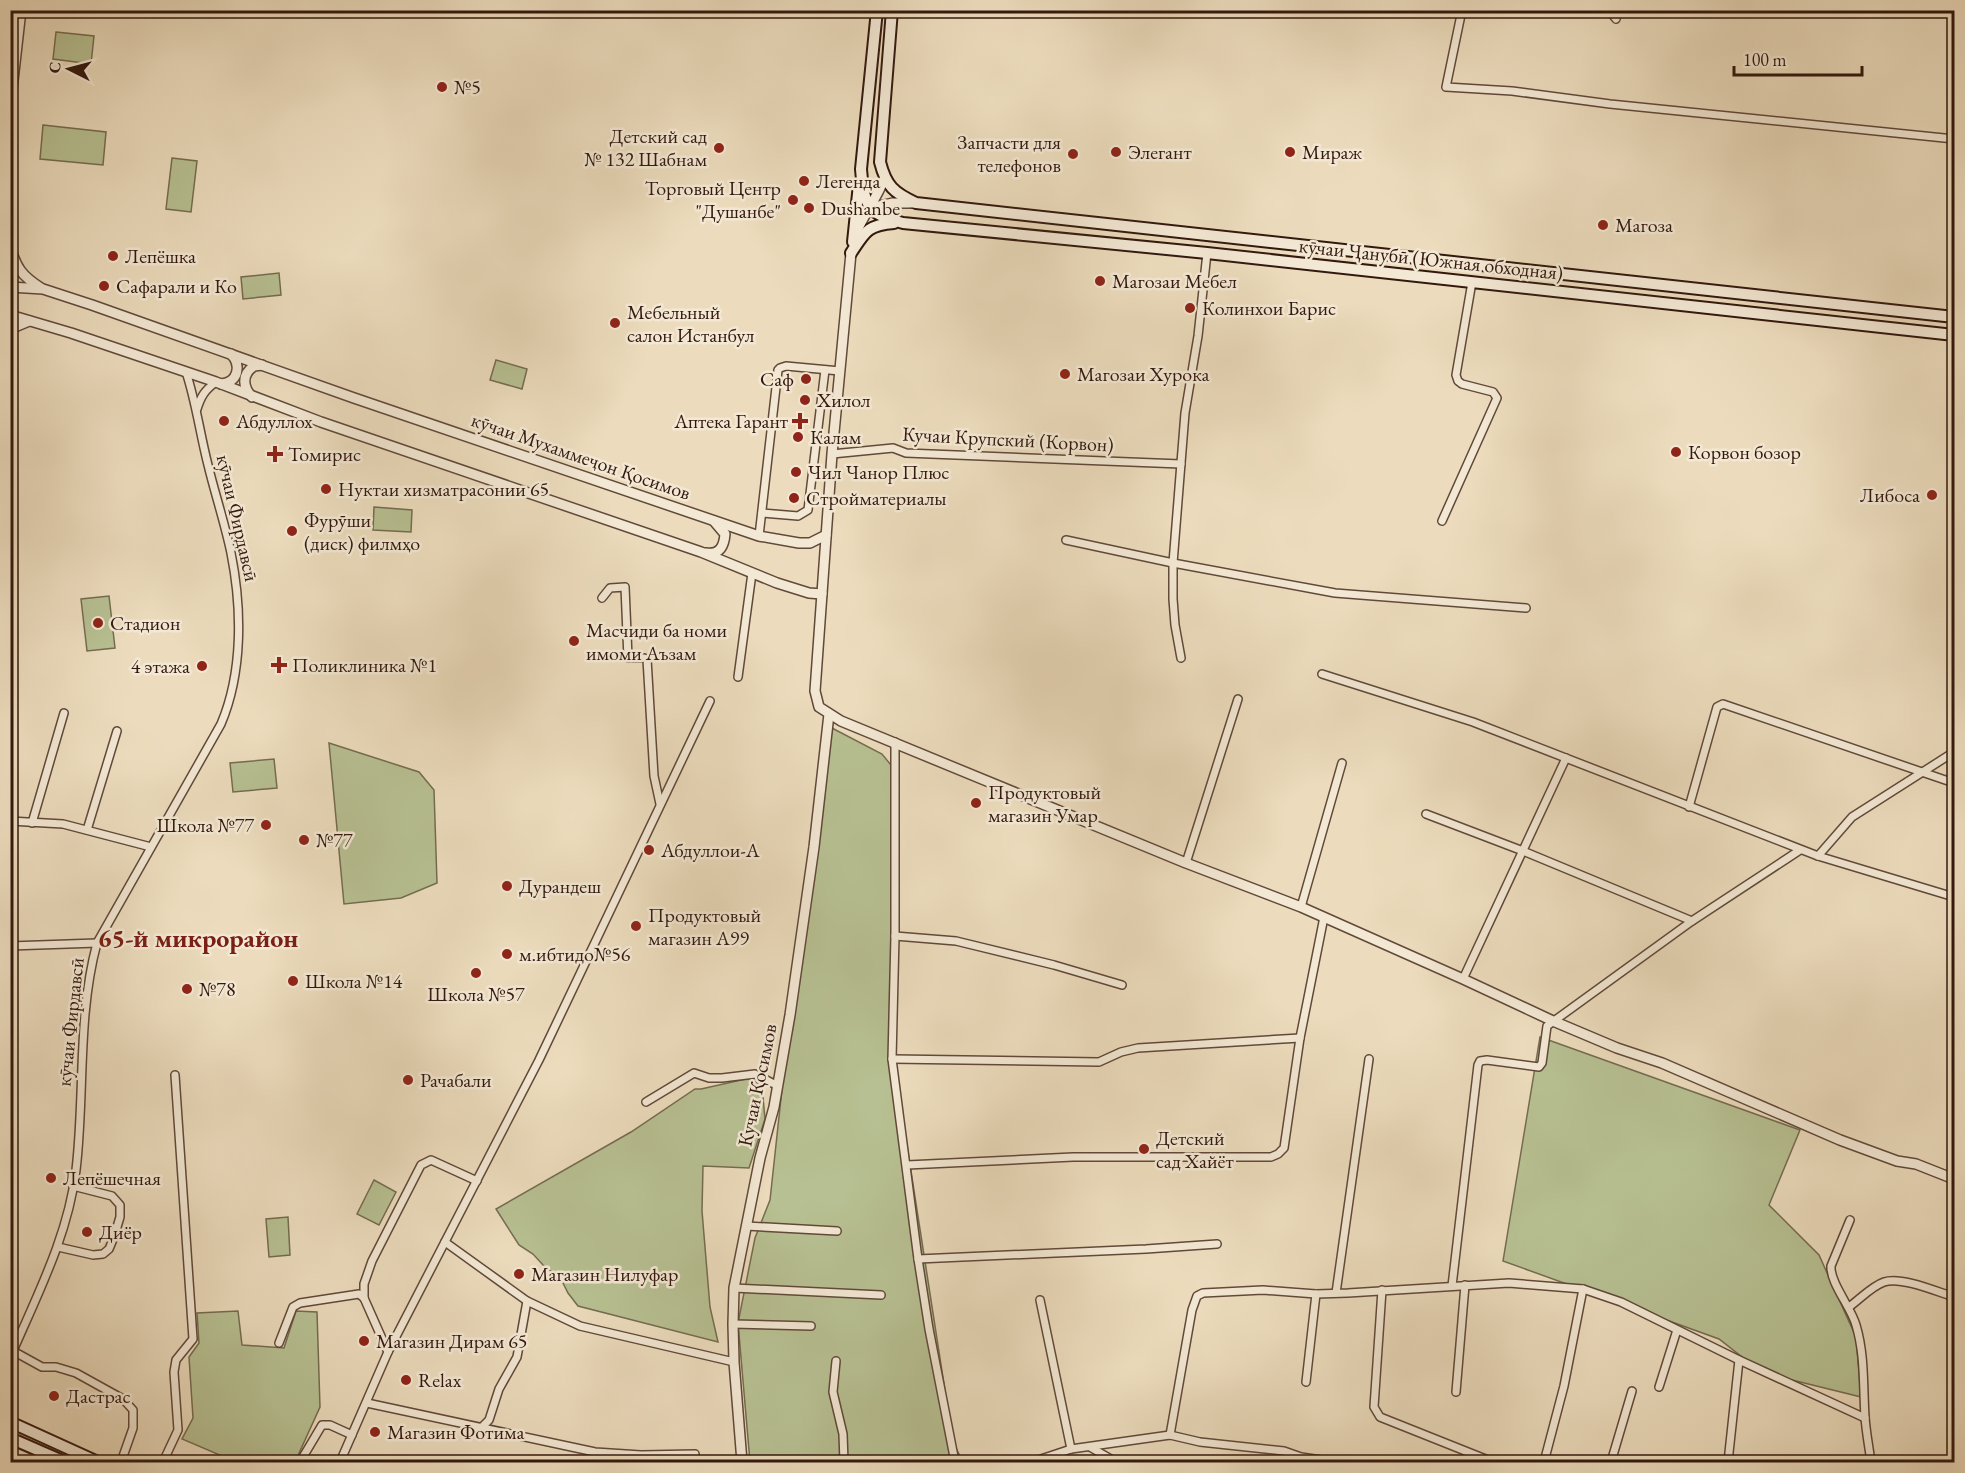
<svg xmlns="http://www.w3.org/2000/svg" width="1965" height="1473" viewBox="0 0 1965 1473" font-family="'EB Garamond',serif">
  <style>
    .green { fill: #b7c092; stroke: #756c50; stroke-width: 1.5 }
    .lines { fill: none; stroke-linecap: round; stroke-linejoin: round }
    .minor-casing { stroke: #61493a; stroke-width: 10 }
    .tertiary-casing { stroke: #61493a; stroke-width: 12 }
    .secondary-casing { stroke: #33180e; stroke-width: 14 }
    .minor { stroke: #f3e8d4; stroke-width: 7 }
    .tertiary { stroke: #f3e8d4; stroke-width: 9 }
    .secondary { stroke: #f3e8d4; stroke-width: 10 }
    .poi-dot { fill: #8f2418; stroke: #f3e8d4; stroke-width: 2 }
    .labels { text-anchor: middle; dominant-baseline: central; stroke-width: 5; stroke-linejoin: round; paint-order: stroke }
    .poi-label { font-size: 20px; fill: #33180e; stroke: #f3e8d4; text-anchor: start }
    .street-label { font-size: 20px; fill: #33180e; stroke: #f3e8d4 }
    .district-label { font-size: 26px; font-weight: bold; fill: #7a1f14; stroke: #f3e8d4 }
  </style>
  <rect width="100%" height="100%" fill="#ecdcbd"/>
  <filter id="stains"><feTurbulence type="fractalNoise" baseFrequency=".00333" numOctaves="4"/><feColorMatrix values="0 0 0 0 .2 0 0 0 0 .09 0 0 0 0 .02 0 0 0 .5 -.17"/></filter>
  <radialGradient id="worn" r=".72"><stop offset=".6" stop-color="#630" stop-opacity="0"/><stop offset="1" stop-color="#630" stop-opacity=".3"/></radialGradient>
  <g class="green">
    <path d="M56,32l38,4 -3,28 -38,-5z"/>
    <path d="M43,125l63,7 -3,33 -63,-6z"/>
    <path d="M172,158l25,3 -6,51 -25,-3z"/>
    <path d="M279,273l2,22 -38,4 -2,-22z"/>
    <path d="M496,360l31,9 -5,20 -32,-9z"/>
    <path d="M374,507l38,3 -1,22 -38,-2z"/>
    <path d="M109,596l6,52 -28,3 -6,-52z"/>
    <path d="M830,727l52,27 13,16 -2,285 60,387 10,20h-213l-12,-139 17,-85 15,-38 20,-185z"/>
    <path d="M329,743l90,29 15,18 3,93 -36,15 -57,6z"/>
    <path d="M274,759l3,29 -44,4 -3,-29z"/>
    <path d="M1540,1037l260,93 -31,75 50,50 37,82 5,60 -73,-18 -42,-19 -27,-21 -216,-78z"/>
    <path d="M750,1078l12,8 3,33 -16,49 -46,-2 -1,45 8,96 8,35 -140,-36 -10,-13 -7,-14 -18,-14 -10,-11 -14,-9 -23,-36 135,-77 64,-43h6z"/>
    <path d="M374,1180l22,12 -17,33 -22,-11z"/>
    <path d="M288,1217l2,38 -21,2 -3,-38z"/>
    <path d="M238,1311l4,34 42,3 12,-37 21,1 3,95 -25,55h-59l-54,-23 11,-21 -4,-61 10,-14 -2,-30z"/>
  </g>
  <g class="lines">
    <g class="minor-casing">
      <g id="minor">
        <path d="M1462,10l-16,77 66,4 98,13 344,35"/>
        <path d="M1609,10l7,9"/>
        <path d="M197,409c4,-13 8,-19 19,-27"/>
        <path d="M832,454l61,-6 13,5 275,11"/>
        <path d="M762,513l36,3 10,-6 17,-140"/>
        <path d="M1442,521l55,-123 -4,-6 -31,-8 -4,-3 -2,-6 16,-93"/>
        <path d="M759,536l19,-166 2,-2 6,-2 54,5"/>
        <path d="M1066,540l107,23 162,30 191,15"/>
        <path d="M602,598l8,-10 15,-1 3,71h16l3,1 7,117 6,28"/>
        <path d="M1181,658l-6,-33 -2,-26v-36l12,-150 13,-77 9,-83"/>
        <path d="M1322,674l151,48 345,134 136,41"/>
        <path d="M738,677l14,-104"/>
        <path d="M895,742v194l-3,123 26,200 11,70 26,133"/>
        <path d="M1689,807l28,-100 6,-3 231,79"/>
        <path d="M1426,814l97,37 169,70"/>
        <path d="M10,821l53,3 88,23"/>
        <path d="M32,823l32,-110"/>
        <path d="M87,830l30,-99"/>
        <path d="M1818,856l34,-39 102,-65"/>
        <path d="M1186,863l52,-164"/>
        <path d="M1301,907l41,-144"/>
        <path d="M895,936l61,5 98,24 68,20"/>
        <path d="M10,946l87,-3"/>
        <path d="M1463,979l103,-221"/>
        <path d="M892,1059l207,3 22,-10 17,-4 162,-10"/>
        <path d="M646,1102l48,-29 15,5h13l33,-4 23,12"/>
        <path d="M907,1165l166,-8h198l7,-3 6,-6 16,-110 24,-121"/>
        <path d="M1850,1220l-19,46c-1,17 20,41 25,59 9,30 7,61 9,92 1,15 4,30 6,45"/>
        <path d="M746,1226l91,5"/>
        <path d="M445,1242l82,59"/>
        <path d="M58,1247l35,8 10,-1 6,-5 5,-12 6,-20v-12l-8,-9 -39,-10"/>
        <path d="M918,1259l228,-10 71,-5"/>
        <path d="M1452,1286l26,-221 2,-4 7,-1 52,7 3,-4 5,-37 145,-105 108,-71"/>
        <path d="M734,1288l147,7"/>
        <path d="M1382,1290l-8,117 6,10 113,45"/>
        <path d="M1336,1293l33,-234"/>
        <path d="M364,1298v-14l8,-23 49,-96 10,-5 46,21"/>
        <path d="M1040,1300l31,149"/>
        <path d="M1849,1307c11,-8 23,-21 35,-25 17,-6 54,10 70,15"/>
        <path d="M733,1324l78,2"/>
        <path d="M279,1343l14,-36 7,-4 59,-9 5,4 24,54"/>
        <path d="M13,1351l29,16h14l20,6 47,26 10,11v18l-12,34"/>
        <path d="M10,1358c26,-61 58,-121 66,-188 9,-75 1,-153 21,-227l124,-219c22,-52 21,-116 10,-171 -6,-29 -16,-59 -23,-88 -8,-31 -12,-63 -22,-93"/>
        <path d="M836,1361l-3,31 10,42 1,28"/>
        <path d="M1306,1382l10,-88"/>
        <path d="M1659,1387l18,-57"/>
        <path d="M1456,1392l9,-107"/>
        <path d="M367,1403l228,49 46,3 54,-1"/>
        <path d="M481,1428l8,-8 10,-31 18,-32 10,-56 53,25 154,36"/>
        <path d="M1170,1435l22,-125 5,-14 6,-3 60,-3 53,4 32,-1 161,-10 74,6 38,13 118,58 126,58"/>
        <path d="M1090,1447l26,15"/>
        <path d="M163,1462l15,-32 -4,-58 2,-12 17,-21 -18,-264"/>
        <path d="M300,1462l22,-37h8l22,10"/>
        <path d="M340,1462l48,-110 151,-292 171,-359"/>
        <path d="M1032,1462l39,-13 99,-14 30,7 84,9 17,6 34,5"/>
        <path d="M1544,1462l20,-76 19,-97"/>
        <path d="M1611,1462l21,-71"/>
        <path d="M1728,1462l11,-102"/>
      </g>
    </g>
    <g class="tertiary-casing">
      <g id="tertiary">
        <path d="M10,11l1,-1"/>
        <path d="M10,107l11,-97"/>
        <path d="M870,208l23,-5h22"/>
        <path d="M856,233c8,-19 21,-35 28,-54"/>
        <path d="M10,246c6,22 12,30 31,42"/>
        <path d="M851,253l-19,201 -17,237 4,16 22,14 345,142 115,44 162,72 90,42 64,27 45,15 178,77 57,21 19,3 38,15"/>
        <path d="M10,287l33,2 49,16 262,93 405,138 40,7h11l16,-8"/>
        <path d="M10,315l61,18 145,49 105,40 380,130 76,31 32,10 13,1"/>
        <path d="M10,329l19,-8"/>
        <path d="M221,384c17,-1 21,-19 10,-30"/>
        <path d="M252,397c-9,-10 -11,-22 2,-31l8,-1"/>
        <path d="M706,553c14,2 18,-7 19,-19l-11,-13"/>
        <path d="M742,1462l-8,-100 -1,-38 1,-36 26,-130 14,-51 16,-92 24,-168 15,-133"/>
      </g>
    </g>
    <g class="secondary-casing">
      <g id="secondary">
        <path d="M877,10l-16,159c3,36 6,45 42,54l304,30 747,82"/>
        <path d="M892,10l-12,152c6,24 14,31 36,41l1038,114"/>
        <path d="M853,242l6,-58"/>
        <path d="M851,253c14,-21 16,-28 43,-30"/>
        <path d="M10,1422l88,40"/>
        <path d="M10,1438l55,24"/>
      </g>
    </g>
    <use href="#minor" class="minor"/>
    <use href="#tertiary" class="tertiary"/>
    <use href="#secondary" class="secondary"/>
  </g>
  <g class="poi-dot">
    <circle cx="442" cy="87" r="6"/>
    <circle cx="719" cy="148" r="6"/>
    <circle cx="1116" cy="152" r="6"/>
    <circle cx="1290" cy="152" r="6"/>
    <circle cx="1073" cy="154" r="6"/>
    <circle cx="804" cy="181" r="6"/>
    <circle cx="793" cy="200" r="6"/>
    <circle cx="809" cy="208" r="6"/>
    <circle cx="1603" cy="225" r="6"/>
    <circle cx="113" cy="256" r="6"/>
    <circle cx="1100" cy="281" r="6"/>
    <circle cx="104" cy="286" r="6"/>
    <circle cx="1190" cy="308" r="6"/>
    <circle cx="615" cy="323" r="6"/>
    <circle cx="1065" cy="374" r="6"/>
    <circle cx="806" cy="379" r="6"/>
    <circle cx="805" cy="400" r="6"/>
    <circle cx="224" cy="421" r="6"/>
    <path d="M797 412h6v6h6v6h-6v6h-6v-6h-6v-6h6z"/>
    <circle cx="798" cy="437" r="6"/>
    <circle cx="1676" cy="452" r="6"/>
    <path d="M272 445h6v6h6v6h-6v6h-6v-6h-6v-6h6z"/>
    <circle cx="796" cy="472" r="6"/>
    <circle cx="326" cy="489" r="6"/>
    <circle cx="1932" cy="495" r="6"/>
    <circle cx="794" cy="498" r="6"/>
    <circle cx="292" cy="531" r="6"/>
    <circle cx="98" cy="623" r="6"/>
    <circle cx="574" cy="641" r="6"/>
    <path d="M276 656h6v6h6v6h-6v6h-6v-6h-6v-6h6z"/>
    <circle cx="202" cy="666" r="6"/>
    <circle cx="976" cy="803" r="6"/>
    <circle cx="266" cy="825" r="6"/>
    <circle cx="304" cy="840" r="6"/>
    <circle cx="649" cy="850" r="6"/>
    <circle cx="507" cy="886" r="6"/>
    <circle cx="636" cy="926" r="6"/>
    <circle cx="507" cy="954" r="6"/>
    <circle cx="476" cy="973" r="6"/>
    <circle cx="293" cy="981" r="6"/>
    <circle cx="187" cy="989" r="6"/>
    <circle cx="408" cy="1080" r="6"/>
    <circle cx="1144" cy="1149" r="6"/>
    <circle cx="51" cy="1178" r="6"/>
    <circle cx="87" cy="1232" r="6"/>
    <circle cx="519" cy="1274" r="6"/>
    <circle cx="364" cy="1341" r="6"/>
    <circle cx="406" cy="1380" r="6"/>
    <circle cx="54" cy="1396" r="6"/>
    <circle cx="375" cy="1432" r="6"/>
  </g>
  <g class="labels">
    <g class="poi-label">
      <text x="454" y="87">№5</text>
      <text x="707" y="136" text-anchor="end">Детский сад<tspan x="707" dy="23">№ 132 Шабнам</tspan></text>
      <text x="1061" y="142" text-anchor="end">Запчасти для<tspan x="1061" dy="23">телефонов</tspan></text>
      <text x="1128" y="152">Элегант</text>
      <text x="1302" y="152">Мираж</text>
      <text x="816" y="181">Легенда</text>
      <text x="781" y="188" text-anchor="end">Торговый Центр<tspan x="781" dy="23">"Душанбе"</tspan></text>
      <text x="821" y="208">Dushanbe</text>
      <text x="1615" y="225">Магоза</text>
      <text x="125" y="256">Лепёшка</text>
      <text x="1112" y="281">Магозаи Мебел</text>
      <text x="116" y="286">Сафарали и Ко</text>
      <text x="1202" y="308">Колинхои Барис</text>
      <text x="627" y="312">Мебельный<tspan x="627" dy="23">салон Истанбул</tspan></text>
      <text x="1077" y="374">Магозаи Хурока</text>
      <text x="794" y="379" text-anchor="end">Саф</text>
      <text x="817" y="400">Хилол</text>
      <text x="236" y="421">Абдуллох</text>
      <text x="788" y="421" text-anchor="end">Аптека Гарант</text>
      <text x="810" y="437">Калам</text>
      <text x="1688" y="452">Корвон бозор</text>
      <text x="288" y="454">Томирис</text>
      <text x="808" y="472">Чил Чанор Плюс</text>
      <text x="338" y="489">Нуктаи хизматрасонии 65</text>
      <text x="1920" y="495" text-anchor="end">Либоса</text>
      <text x="806" y="498">Стройматериалы</text>
      <text x="304" y="520">Фурӯши<tspan x="304" dy="23">(диск) филмҳо</tspan></text>
      <text x="110" y="623">Стадион</text>
      <text x="586" y="630">Масчиди ба номи<tspan x="586" dy="23">имоми Аъзам</tspan></text>
      <text x="292" y="665">Поликлиника №1</text>
      <text x="190" y="666" text-anchor="end">4 этажа</text>
      <text x="988" y="792">Продуктовый<tspan x="988" dy="23">магазин Умар</tspan></text>
      <text x="254" y="825" text-anchor="end">Школа №77</text>
      <text x="316" y="840">№77</text>
      <text x="661" y="850">Абдуллои-А</text>
      <text x="519" y="886">Дурандеш</text>
      <text x="648" y="915">Продуктовый<tspan x="648" dy="23">магазин А99</tspan></text>
      <text x="519" y="954">м.ибтидо№56</text>
      <text x="305" y="981">Школа №14</text>
      <text x="199" y="989">№78</text>
      <text x="476" y="994" text-anchor="middle">Школа №57</text>
      <text x="420" y="1080">Рачабали</text>
      <text x="1156" y="1138">Детский<tspan x="1156" dy="23">сад Хайёт</tspan></text>
      <text x="63" y="1178">Лепёшечная</text>
      <text x="99" y="1232">Диëр</text>
      <text x="531" y="1274">Магазин Нилуфар</text>
      <text x="376" y="1341">Магазин Дирам 65</text>
      <text x="418" y="1380">Relax</text>
      <text x="66" y="1396">Дастрас</text>
      <text x="387" y="1432">Магазин Фотима</text>
    </g>
    <g class="street-label">
      <text transform="translate(1431 259) rotate(6)">кӯчаи Ҷанубӣ (Южная обходная)</text>
      <text transform="translate(1008 439) rotate(3)">Кучаи Крупский (Корвон)</text>
      <text transform="translate(581 456) rotate(19)">кӯчаи Мухаммеҷон Қосимов</text>
      <text transform="translate(238 518) rotate(77)">кӯчаи Фирдавсӣ</text>
      <text transform="translate(70 1022) rotate(-84)">кӯчаи Фирдавсӣ</text>
      <text transform="translate(757 1085) rotate(-78)">Кучаи Қосимов</text>
    </g>
    <g class="district-label">
      <text x="198" y="938">65-й микрорайон</text>
    </g>
  </g>
  <rect width="1965" height="1473" fill="none" stroke="#ecdcbd" stroke-width="36"/>
  <rect x="12" y="12" width="1941" height="1449" fill="none" stroke="#33180e" stroke-width="3"/>
  <rect x="18" y="18" width="1929" height="1437" fill="none" stroke="#33180e" stroke-width="1.5"/>
  <g transform="translate(69 69) rotate(276)" stroke="#f3e8d4" stroke-width="4.5" paint-order="stroke">
  <path d="M0-4.5L10 22L0 15L-10 22Z" fill="#33180e"/>
  <text y="-9" font-size="16" font-weight="bold" text-anchor="middle" fill="#33180e">С</text>
  </g>
  <path d="M1734 66v9h128v-9" fill="none" stroke="#33180e" stroke-width="3"/>
  <text x="1743" y="66" font-size="18" fill="#33180e" stroke="#f3e8d4" stroke-width="4.5" paint-order="stroke">100 m</text>
  <rect width="100%" height="100%" filter="url(#stains)"/>
  <rect width="100%" height="100%" fill="url(#worn)"/>
</svg>
